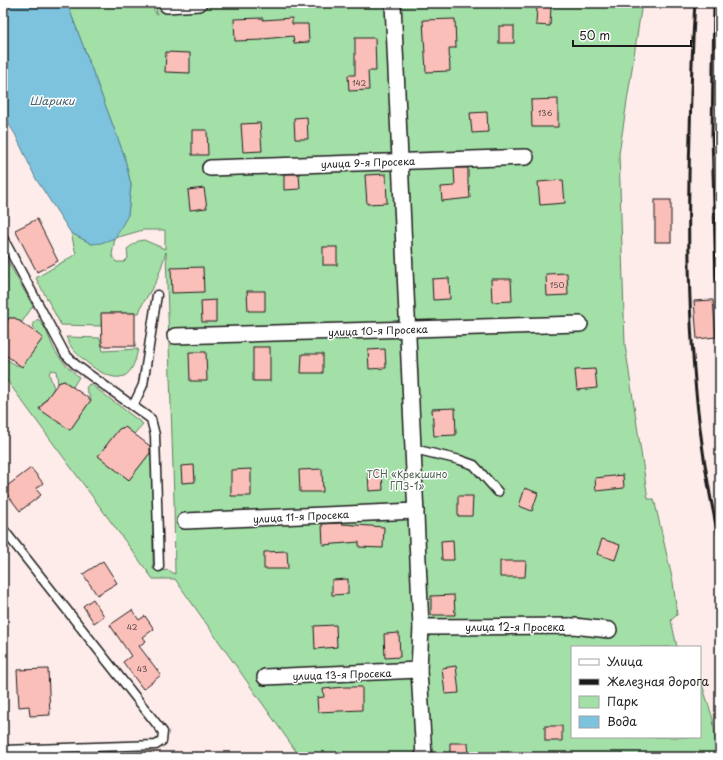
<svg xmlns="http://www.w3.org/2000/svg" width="723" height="760" viewBox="0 0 723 760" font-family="'Playpen Sans',sans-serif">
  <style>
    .green { fill: #a3e0a7; stroke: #607e62; fill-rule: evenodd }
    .water { fill: #7dc3de; stroke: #568090 }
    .building { fill: #fbbfb9; stroke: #1c1c1c }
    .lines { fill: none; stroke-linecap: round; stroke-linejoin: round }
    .lane-casing { stroke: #1c1c1c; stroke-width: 11 }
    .street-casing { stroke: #1c1c1c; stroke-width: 18 }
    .lane { stroke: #fff; stroke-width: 8 }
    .street { stroke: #fff; stroke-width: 15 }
    .rail { stroke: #1c1c1c; stroke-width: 3 }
    .labels { text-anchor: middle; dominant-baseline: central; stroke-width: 3; stroke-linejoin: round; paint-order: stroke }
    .number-label { font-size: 8px; fill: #544543 }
    .street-label { font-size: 10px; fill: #1c1c1c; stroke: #fff }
    .park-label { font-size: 10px; fill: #4b614d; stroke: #fff }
    .water-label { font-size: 11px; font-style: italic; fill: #435f6a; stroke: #fff }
  </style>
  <rect width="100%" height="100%" fill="#feecea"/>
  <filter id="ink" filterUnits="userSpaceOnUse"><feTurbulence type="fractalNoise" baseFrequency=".025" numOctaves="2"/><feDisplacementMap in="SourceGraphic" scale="8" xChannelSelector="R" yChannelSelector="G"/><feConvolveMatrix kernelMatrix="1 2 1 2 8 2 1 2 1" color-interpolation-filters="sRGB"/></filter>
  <g filter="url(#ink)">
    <g class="green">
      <path d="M67,3h83l7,12 -1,-12h486l-23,151 6,191 23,154h6l19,83 4,33 -6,5 6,27h-105v90h128v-59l13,41 3,25 4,13h-420l-125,-178h-22l-150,-204v-18l13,8 6,1 21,-28 -9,-9 -1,-6 5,-4c9,9 11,20 16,30 6,11 16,20 25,28l-6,10 -9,-6 -6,2 -2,-12 -5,-1 -2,4 5,14 -14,21 30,21 21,-30 -5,-12 3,-4 3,1 51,39 -9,10 -9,-7 -6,2 -21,27 31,24 24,-31v120l8,2 7,-1 7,4 -1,-75 -8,-247 -9,28 -15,25 -3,8h-37l-1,13 -40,-1 -25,-47 40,-24 -5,-21 21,11 36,-29 3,-30 -7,-30zM143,230h22v19l-21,-9 -6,1 -11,8 1,9 -4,4h-8l-4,-7 3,-17z"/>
      <path d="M4,255l29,51 -11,16 -7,-4h-6l-6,9z"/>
      <path d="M66,337l34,1 3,13 35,-2c-2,9 -5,23 -14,27 -16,7 -43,-17 -52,-28 -3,-4 -4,-8 -6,-11z"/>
    </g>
    <path class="water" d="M3,3h64l57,152 7,30 -3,30 -13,23 -14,5 -9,1 -21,-11 -35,-54 -21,-45 -12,-19z"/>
    <g class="building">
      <path d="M537,5l14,1 -1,20 -14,-1z"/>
      <path d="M263,18v2l29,-2v6h16l1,18 -15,1 -1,-7 -30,3v1l-28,1 -1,-22z"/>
      <path d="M455,19l1,29h-7l1,23 -24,1 -3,-52z"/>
      <rect x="499" y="26" width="15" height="17"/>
      <path d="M355,38h20l1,33h-8l1,19 -20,1 -1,-16h7z"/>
      <path d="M166,52l24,1v20l-25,-1z"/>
      <path d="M558,99v28h-26l-1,-27z"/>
      <path d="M487,112l1,20 -16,1 -2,-20z"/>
      <path d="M307,117l1,22h-13l-1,-21z"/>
      <path d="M260,123l2,28 -19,1 -2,-28z"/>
      <path d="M192,130h15l1,25h-16z"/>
      <path d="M454,168h14v17h1l1,13 -28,3 -1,-14 14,-1z"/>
      <path d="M284,174h15l1,15 -16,1z"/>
      <path d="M386,174l1,29 -20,1 -2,-29z"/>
      <path d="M563,180l2,23 -25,2 -2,-23z"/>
      <path d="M204,188l3,20 -17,2 -2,-20z"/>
      <rect x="655" y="200" width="16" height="42"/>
      <path d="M37,219l21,42 -21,11 -22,-42z"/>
      <rect x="323" y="247" width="14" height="18"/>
      <path d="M203,267l1,25 -32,1 -1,-25z"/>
      <path d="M567,273l1,22 -21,1 -1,-22z"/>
      <path d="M449,278l1,21 -17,1 -1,-21z"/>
      <path d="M491,279h20l1,22 -20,1z"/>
      <path d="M247,291h18v20h-17z"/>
      <path d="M216,300v22h-14l-1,-21z"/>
      <path d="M713,300l3,37 -19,2 -3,-38z"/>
      <path d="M101,313h34v33h-33z"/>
      <path d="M9,318h6l28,20 -21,29 -19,-14v-26z"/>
      <rect x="253" y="347" width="17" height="34"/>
      <path d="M385,349l1,19 -17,1 -1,-19z"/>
      <path d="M189,352h17l1,29h-17z"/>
      <path d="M302,354h21v19h-22z"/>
      <path d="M595,369l2,19 -20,2 -2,-20z"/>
      <path d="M64,381l27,19 -21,30 -31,-21 19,-26z"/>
      <path d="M455,408l1,27 -22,1 -2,-27z"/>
      <path d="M125,427l25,19v7l-21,27 -31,-24 21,-27z"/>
      <path d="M194,465l1,17 -13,1 -1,-17z"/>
      <path d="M31,468l12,15 -7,6 5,6 -21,16 -17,-22z"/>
      <path d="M251,469v27h-20v-26z"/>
      <path d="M322,469l1,23h-23l-1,-22z"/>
      <path d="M382,471l1,19 -14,1 -1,-19z"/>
      <path d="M623,475l1,13 -28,3 -1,-13z"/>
      <path d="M525,488l13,5 -6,18 -13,-5z"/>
      <path d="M458,496h15l-1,20h-14z"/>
      <path d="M342,523v1l42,3 -1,21 -24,-1v-5l-36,3 -1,-21z"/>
      <path d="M602,539l18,6 -5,15 -18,-6z"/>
      <path d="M453,540l1,20h-12l-1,-19z"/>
      <path d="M287,551l1,18h-24v-17z"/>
      <path d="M103,561l14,22 -20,12 -14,-21z"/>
      <path d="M500,561h26l-1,16h-25z"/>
      <path d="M348,579v15l-16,1v-15z"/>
      <path d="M454,595l1,20h-24v-19z"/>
      <path d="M93,599l11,17 -10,7 -11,-17z"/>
      <path d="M132,610l7,10 6,-4 9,13 -11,8 3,4 -7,5 22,29 -18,14 -20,-27 8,-6 -21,-31z"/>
      <path d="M336,625l1,22 -22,2 -1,-23z"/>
      <path d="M399,633l1,24 -15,1 -1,-24z"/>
      <path d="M456,666l3,27 -14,1 -3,-26z"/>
      <path d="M48,669l2,46 -20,1 -1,-10 -10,1 -2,-37z"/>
      <path d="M344,687h18v23l-44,2 -1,-14 7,-1 -1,-8z"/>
      <rect x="545" y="726" width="17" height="15"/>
      <path d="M450,743h18l1,14h-19z"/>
    </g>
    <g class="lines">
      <g class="lane-casing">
        <g id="lane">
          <path d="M3,238l62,116 11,11 75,54 4,16 4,132"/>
          <path d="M133,406l10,-21 14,-90"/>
          <path d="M414,449l46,11 14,5 24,27"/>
          <path d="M3,529l160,203 -1,9 -6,4 -153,5"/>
        </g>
      </g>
      <g class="street-casing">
        <g id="street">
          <path d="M393,3l28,624 -2,43 5,87"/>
          <path d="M167,5l32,-2"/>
          <path d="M210,168l316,-11"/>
          <path d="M175,336l405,-12"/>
          <path d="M185,521l231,-10"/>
          <path d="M421,627l153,-1 35,4"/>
          <path d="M265,677l154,-7"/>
        </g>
      </g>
      <use href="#lane" class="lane"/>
      <use href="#street" class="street"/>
      <g class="rail">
        <path d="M695,3c-3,43 -4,87 -5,130 -4,137 -1,276 30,410"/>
        <path d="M714,3l-2,132 4,141 4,45"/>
      </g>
    </g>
  </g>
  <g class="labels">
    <g class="number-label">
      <text x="359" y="83">142</text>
      <text x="545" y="113">136</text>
      <text x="557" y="285">150</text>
      <text x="132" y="627">42</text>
      <text x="142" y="669">43</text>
    </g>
    <g class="street-label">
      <text transform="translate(368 162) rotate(-2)">улица 9-я Просека</text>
      <text transform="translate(378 330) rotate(-2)">улица 10-я Просека</text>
      <text transform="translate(301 516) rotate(-3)">улица 11-я Просека</text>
      <text x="515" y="626">улица 12-я Просека</text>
      <text transform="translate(342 674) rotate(-2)">улица 13-я Просека</text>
    </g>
    <g class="park-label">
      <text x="407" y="473">ТСН «Крекшино<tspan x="407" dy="12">ГПЗ-1»</tspan></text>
    </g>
    <g class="water-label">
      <text x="52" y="100">Шарики</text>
    </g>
  </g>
  <rect width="723" height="760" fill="none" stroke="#fff" stroke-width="16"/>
  <rect x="8" y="8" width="707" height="744" fill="none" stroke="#1c1c1c" stroke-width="1.5" filter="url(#ink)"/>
  <rect x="571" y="646" width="130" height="92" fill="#ffffff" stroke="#a4a4a4"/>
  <rect x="579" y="659" width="20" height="6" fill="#ffffff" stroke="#a4a4a4"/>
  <text x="607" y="666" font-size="12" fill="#1c1c1c">Улица</text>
  <rect x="579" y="679" width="20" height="6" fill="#1c1c1c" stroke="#a4a4a4"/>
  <text x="607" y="686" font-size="12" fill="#1c1c1c">Железная дорога</text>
  <rect x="579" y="696" width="20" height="12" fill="#a3e0a7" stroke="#a4a4a4"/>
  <text x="607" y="706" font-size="12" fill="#1c1c1c">Парк</text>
  <rect x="579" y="716" width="20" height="12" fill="#7dc3de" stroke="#a4a4a4"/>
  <text x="607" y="726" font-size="12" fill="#1c1c1c">Вода</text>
  <path d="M573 40v6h118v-6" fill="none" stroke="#1c1c1c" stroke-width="2"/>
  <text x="579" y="40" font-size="12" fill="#1c1c1c" stroke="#ffffff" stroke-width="3" paint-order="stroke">50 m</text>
</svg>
